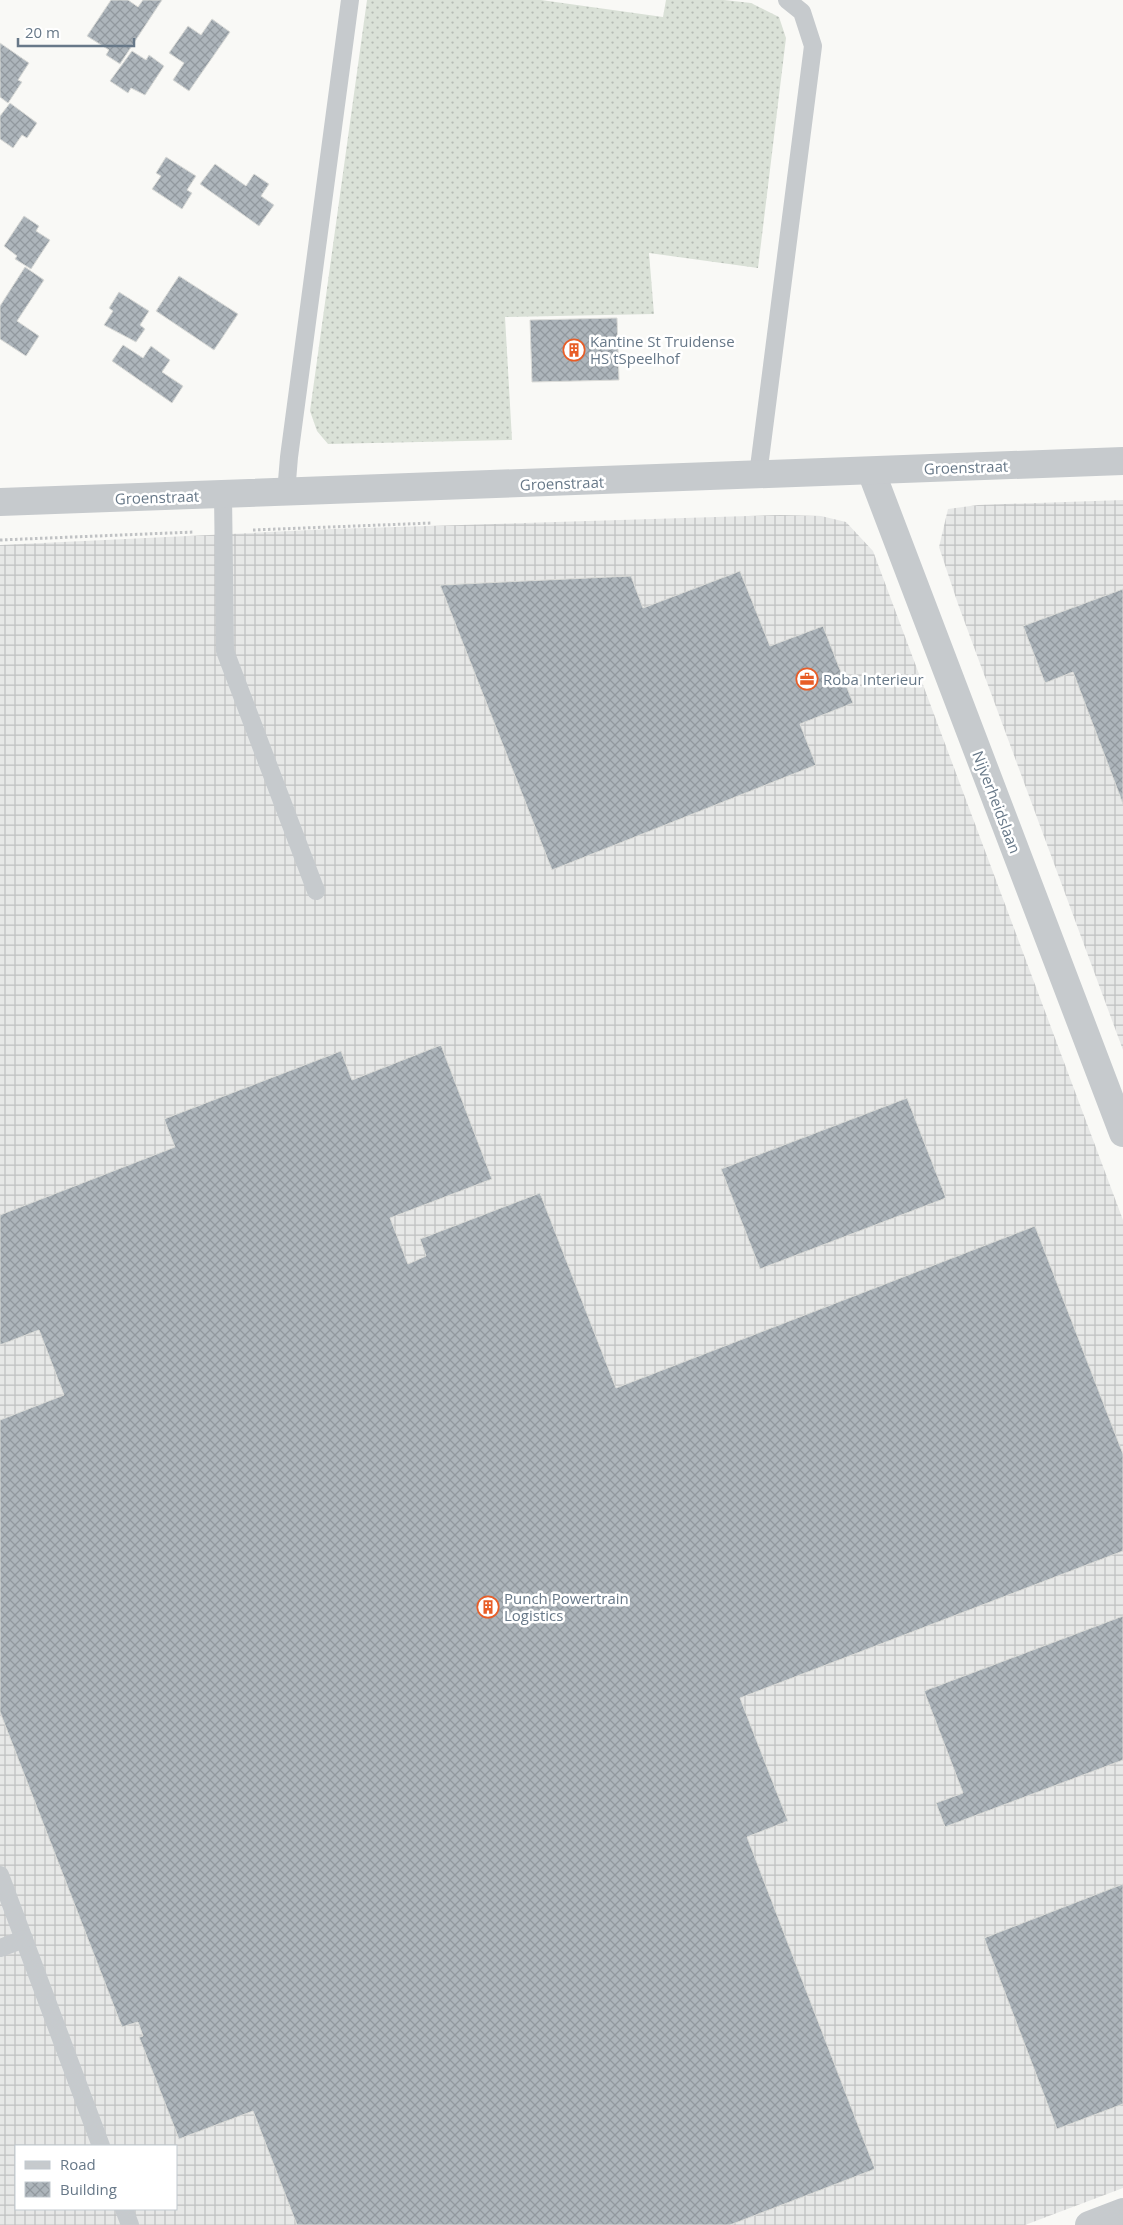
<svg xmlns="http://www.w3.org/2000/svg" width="1123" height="2225" viewBox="0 0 1123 2225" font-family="'Open Sans',sans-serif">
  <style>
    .industrial { fill: url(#industrial-grid); fill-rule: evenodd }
    .grass { fill: url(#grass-dots) }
    .building { fill: url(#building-cross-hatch); stroke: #dadbd8 }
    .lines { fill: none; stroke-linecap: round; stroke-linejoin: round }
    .path { stroke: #c0c2c4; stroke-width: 3; stroke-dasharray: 2.5 2.5; stroke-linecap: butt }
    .service { stroke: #c6cacd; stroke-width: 18 }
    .minor { stroke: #c6cacd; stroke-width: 28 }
    .labels { text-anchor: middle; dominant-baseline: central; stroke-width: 5; stroke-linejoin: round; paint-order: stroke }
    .poi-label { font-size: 15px; fill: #677888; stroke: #fff; text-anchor: start }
    .street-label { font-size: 15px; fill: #677888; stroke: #fff }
  </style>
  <defs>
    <pattern id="industrial-grid" width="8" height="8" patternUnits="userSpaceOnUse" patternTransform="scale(1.25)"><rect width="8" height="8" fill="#e7e8e7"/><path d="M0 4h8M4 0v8" fill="none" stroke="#bfc1c1"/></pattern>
    <pattern id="grass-dots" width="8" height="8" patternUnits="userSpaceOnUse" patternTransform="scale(1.25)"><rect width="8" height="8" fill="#dae1d7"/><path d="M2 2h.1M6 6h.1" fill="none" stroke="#b5bbb4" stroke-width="1.8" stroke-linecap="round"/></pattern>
    <pattern id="building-cross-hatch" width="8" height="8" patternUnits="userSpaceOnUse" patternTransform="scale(1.25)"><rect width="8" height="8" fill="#adb5bb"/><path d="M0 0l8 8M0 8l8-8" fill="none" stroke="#91989e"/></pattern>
  </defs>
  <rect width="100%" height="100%" fill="#f9f9f6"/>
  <g class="industrial">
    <path d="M1123,500v550l-165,-446 -19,-57 9,-38 30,-4z"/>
    <path d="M780,515l41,1 25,6 27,29 250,669v968l-98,37h-1025v-1680l331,-16zM16,2146h160v63h-160z"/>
  </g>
  <path class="grass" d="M367,0h174l122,17 3,-17h58l27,3 28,14 7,21 -28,230 -109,-15 5,61 -149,3 7,123 -184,4 -11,-13 -7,-20z"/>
  <g class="building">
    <path d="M111,0h17l10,7 5,-7h19l-42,64 -14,-9 3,-5 -22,-14z"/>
    <path d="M212,19l18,13 -41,59 -16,-11 11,-17 -15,-10 19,-27 13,9z"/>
    <path d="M0,43l29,20 -11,17 4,2 -14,21 -8,-6z"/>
    <path d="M132,51l14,9 3,-5 15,11 -19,29 -14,-7 -3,5 -18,-12z"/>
    <path d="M10,103l27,20 -10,15 -5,-3 -9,13 -13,-9v-23z"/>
    <path d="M166,157l30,19 -9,14 5,3 -10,16 -30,-20 9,-13 -5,-3z"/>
    <path d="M215,164l31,22 8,-12 15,10 -8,12 13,9 -15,21 -59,-42z"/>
    <path d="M24,216l15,10 -3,5 14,9 -19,29 -16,-10 2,-3 -13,-10z"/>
    <path d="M25,267l19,13 -27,41 22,15 -13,20 -26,-17v-33z"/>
    <path d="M179,276l59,38 -24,36 -58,-39z"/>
    <path d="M119,292l30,19 -9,14 5,4 -9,13 -32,-17 9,-14 -4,-3z"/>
    <path d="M617,318l2,62 -87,2 -2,-62z"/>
    <path d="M123,345l20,13 8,-12 19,14 -8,12 21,14 -11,17 -60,-42z"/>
    <path d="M740,571l30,75 53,-20 30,77 -53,21 16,41 -264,105 -112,-285 191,-9 12,32z"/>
    <path d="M1123,589v215l-50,-132 -28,11 -22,-57z"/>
    <path d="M441,1045l51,134 -102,39 18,46 18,-8 -6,-17 120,-46 76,195 419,-162 88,228v97l-383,147 48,123 -41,16 128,332 -145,56h-433l-44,-114 -74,28 -40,-102 4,-1 -5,-14 -16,5 -122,-315v-292l64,-25 -25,-65 -39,15v-130l175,-68 -11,-28 177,-68 11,29z"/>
    <path d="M907,1098l39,100 -186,71 -39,-100z"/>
    <path d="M1123,1616v144l-178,67 -9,-24 27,-10 -39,-102z"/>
    <path d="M1123,1884v220l-66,25 -73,-191z"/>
  </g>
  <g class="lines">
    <g class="path">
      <path d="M253,530l179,-7"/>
      <path d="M0,540l194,-8"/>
    </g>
    <g class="service">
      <path d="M758,475l55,-429 -11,-34 -15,-12"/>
      <path d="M286,493l3,-36 61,-457"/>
      <path d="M223,495l2,156 91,240"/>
      <path d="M0,1875l101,271"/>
      <path d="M0,1948l24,-9"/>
      <path d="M124,2209l6,16"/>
    </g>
    <g class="minor">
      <path d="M871,471l252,662"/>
      <path d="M0,502l1123,-41"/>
      <path d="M1089,2225l34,-13"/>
    </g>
  </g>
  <defs>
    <g id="building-ring" transform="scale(1.125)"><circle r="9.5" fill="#fff" stroke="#e85d27" stroke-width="1.5"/><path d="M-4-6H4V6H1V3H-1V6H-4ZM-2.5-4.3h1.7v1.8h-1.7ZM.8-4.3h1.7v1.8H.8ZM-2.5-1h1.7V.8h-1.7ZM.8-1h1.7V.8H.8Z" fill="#e85d27"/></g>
    <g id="office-ring" transform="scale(1.125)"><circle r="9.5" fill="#fff" stroke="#e85d27" stroke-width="1.5"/><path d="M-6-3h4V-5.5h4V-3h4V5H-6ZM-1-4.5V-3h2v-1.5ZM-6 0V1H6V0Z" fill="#e85d27"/></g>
  </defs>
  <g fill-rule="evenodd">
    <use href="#building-ring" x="574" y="350"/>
    <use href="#office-ring" x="807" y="679"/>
    <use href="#building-ring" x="488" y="1607"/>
  </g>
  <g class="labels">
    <g class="poi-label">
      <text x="590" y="341">Kantine St Truidense<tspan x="590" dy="17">HS tSpeelhof</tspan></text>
      <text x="823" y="679">Roba Interieur</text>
      <text x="504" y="1598">Punch Powertrain<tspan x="504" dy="17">Logistics</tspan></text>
    </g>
    <g class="street-label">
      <text transform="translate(966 467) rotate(-2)">Groenstraat</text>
      <text transform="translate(562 483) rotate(-2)">Groenstraat</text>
      <text transform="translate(157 497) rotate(-2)">Groenstraat</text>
      <text transform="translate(997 802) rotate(69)">Nijverheidslaan</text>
    </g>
  </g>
  <rect x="15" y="2145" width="162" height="65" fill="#ffffff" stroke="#c2c9cf"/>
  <rect x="25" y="2161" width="25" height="8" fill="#c6cacd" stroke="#c2c9cf"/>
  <text x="60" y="2170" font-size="15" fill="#677888">Road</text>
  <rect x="25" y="2182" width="25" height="15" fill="url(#building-cross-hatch)" stroke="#c2c9cf"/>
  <text x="60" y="2195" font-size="15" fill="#677888">Building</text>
  <path d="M18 38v8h116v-8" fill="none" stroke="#677888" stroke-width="2.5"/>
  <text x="25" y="38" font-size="15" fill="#677888" stroke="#ffffff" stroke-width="4" paint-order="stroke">20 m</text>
</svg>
